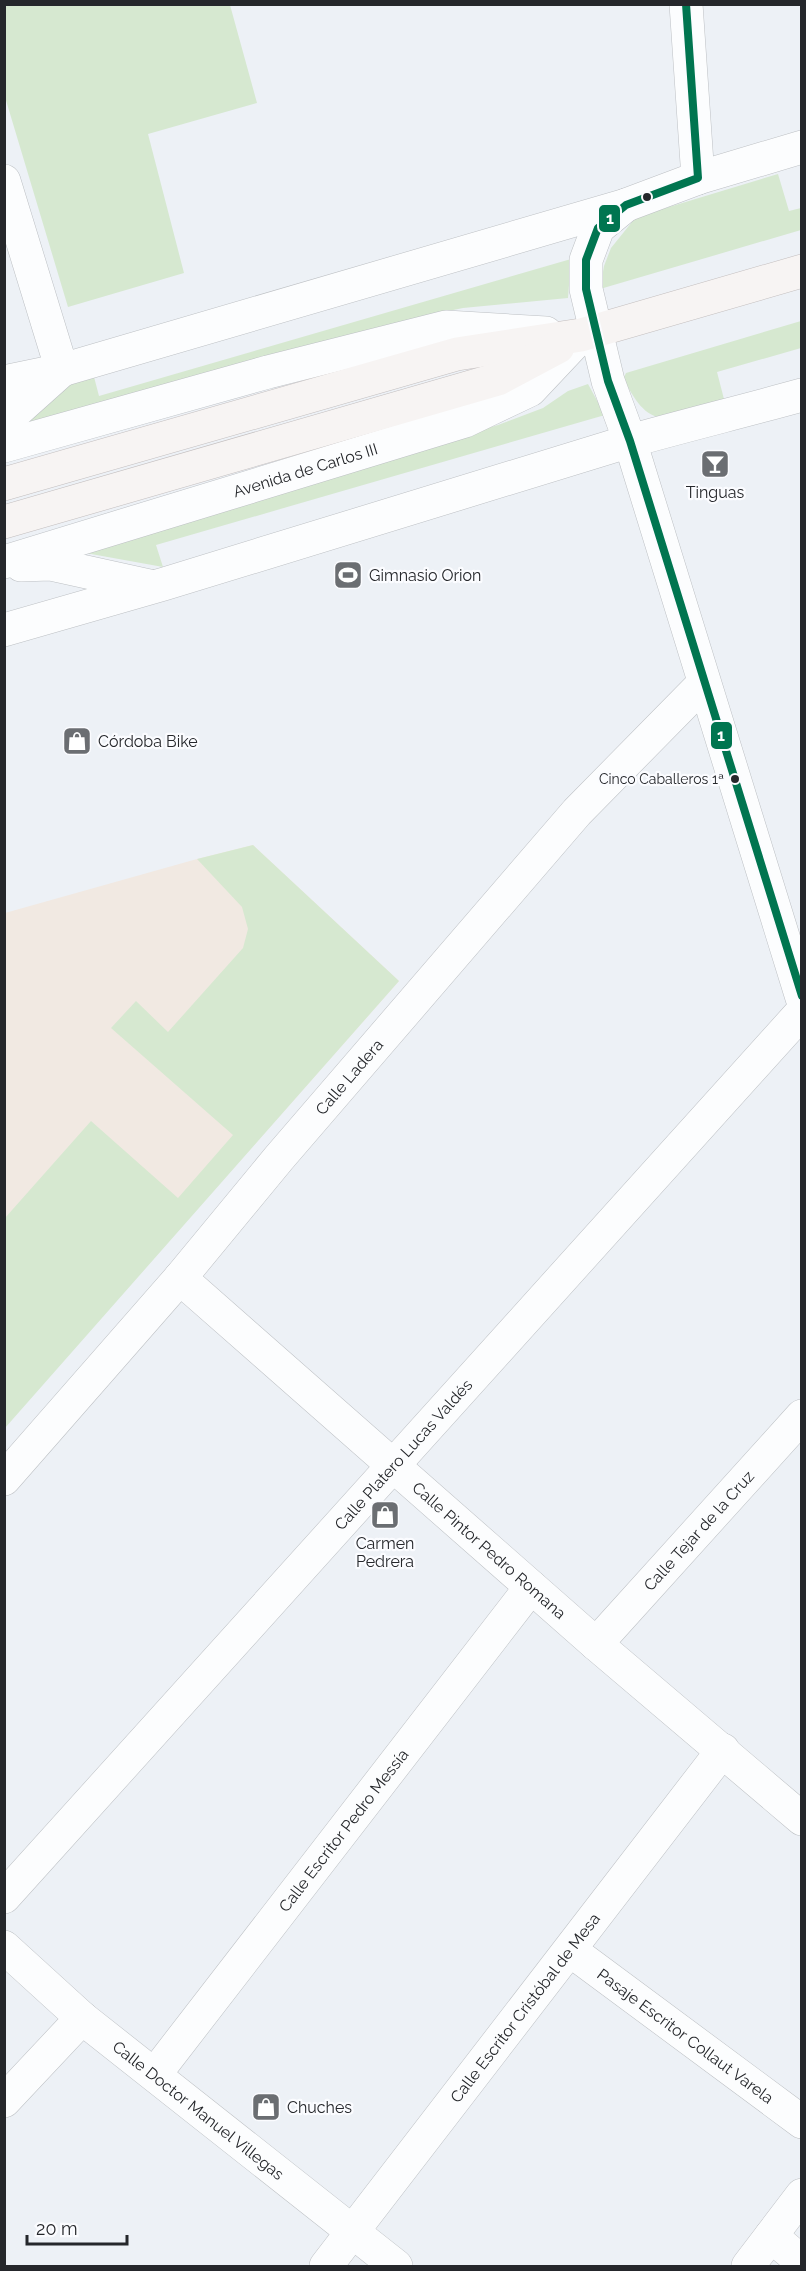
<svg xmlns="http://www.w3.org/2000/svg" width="806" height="2271" viewBox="0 0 806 2271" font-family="Raleway,sans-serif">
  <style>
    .education { fill: #f1e9e2 }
    .green { fill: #d6e8d0 }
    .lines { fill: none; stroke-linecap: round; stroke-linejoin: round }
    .minor-casing { stroke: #bdc0c4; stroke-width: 34 }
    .major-casing { stroke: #c3bebe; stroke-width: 34 }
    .minor { stroke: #fcfdfe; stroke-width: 33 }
    .major { stroke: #f7f4f3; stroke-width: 33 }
    .bus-1-casing { stroke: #fbfcff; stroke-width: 12 }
    .bus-1 { stroke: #007550; stroke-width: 8 }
    .bus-dot { fill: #25272b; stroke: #fbfcff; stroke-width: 2 }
    .labels { text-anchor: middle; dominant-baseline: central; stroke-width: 4.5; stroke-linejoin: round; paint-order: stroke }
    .bus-label { font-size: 14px; fill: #25272b; stroke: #fbfcff; text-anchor: end }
    .street-label { font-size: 16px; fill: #25272b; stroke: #fbfcff }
    .poi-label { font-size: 16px; fill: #25272b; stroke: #fbfcff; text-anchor: start }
    .line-badge { stroke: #fbfcff; stroke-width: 2 }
    .badge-label { font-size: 16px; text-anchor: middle; font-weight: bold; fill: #fff }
  </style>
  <rect width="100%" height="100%" fill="#edf1f6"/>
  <path class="education" d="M253,845l146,136 -394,446v-514l192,-54z"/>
  <g class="green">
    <path d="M4,5h226l27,98 -109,31 36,139 -116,34 -63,-210z"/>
    <path d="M778,174l11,37 12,-3v22l-201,59 4,-23 7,-18 25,-31z"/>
    <path d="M571,259l-3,39 -105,10 -39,8 -403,113 53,-50 19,-6 6,23z"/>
    <path d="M801,321v27l-84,24 8,31 -64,15c-20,-4 -28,-23 -38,-39l3,-6z"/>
    <path d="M588,384l17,31 -449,130 7,22 -83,-15 235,-74 183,-53 45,-17 25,-17z"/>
    <path d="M253,845l146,136 -394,447v-210l86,-97 87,77 55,-63 -122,-107 25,-27 32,31 75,-84 5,-19 -6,-22 -45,-48z"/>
  </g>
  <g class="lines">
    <g class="minor-casing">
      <g id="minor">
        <path d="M686,4l12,174"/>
        <path d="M4,181l58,189"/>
        <path d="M626,205l-28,23 -12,32v29l22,92 22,60 172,557"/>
        <path d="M4,382l58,-12 564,-165 72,-27 104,-31"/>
        <path d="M4,422l57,-51"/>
        <path d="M4,446l264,-74 178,-45 100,6"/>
        <path id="s1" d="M4,562l461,-141 65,-31 48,-51"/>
        <path d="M21,565l29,-1 100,22"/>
        <path d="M4,630l160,-46 466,-143c57,-16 114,-30 172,-46"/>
        <path id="s2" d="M180,1278l416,366 206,175"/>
        <path id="s3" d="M4,1479l176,-201 99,-120 298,-346 126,-128"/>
        <path id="s4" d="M596,1644l206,-228"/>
        <path id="s5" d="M4,1897l798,-885"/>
        <path id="s6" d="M4,1947l78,71 314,248"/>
        <path id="s7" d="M570,1950l232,172"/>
        <path id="s8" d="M155,2074l376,-487"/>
        <path d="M4,2101l78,-83"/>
        <path d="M771,2236l31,26"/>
        <path id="s9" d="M326,2266l397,-516"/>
        <path d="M748,2266l54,-71"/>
      </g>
    </g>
    <g class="major-casing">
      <g id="major">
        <path d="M4,484l453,-130 124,-19 221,-64"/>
        <path d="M4,522l494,-143 60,-32"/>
      </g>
    </g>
    <use href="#minor" class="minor"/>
    <use href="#major" class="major"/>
    <g class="bus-1-casing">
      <path id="bus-1" d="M686,4l12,174 -72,27 -28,23 -12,32v29l22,92 22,60 172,555"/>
    </g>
    <use href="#bus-1" class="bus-1"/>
  </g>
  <defs>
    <g id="bar-square" transform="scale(1.5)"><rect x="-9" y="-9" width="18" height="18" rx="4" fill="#6b6e72" stroke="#fbfcff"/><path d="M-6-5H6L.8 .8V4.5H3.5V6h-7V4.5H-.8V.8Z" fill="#fff"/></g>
    <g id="stadium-square" transform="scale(1.5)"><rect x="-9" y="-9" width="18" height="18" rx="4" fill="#6b6e72" stroke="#fbfcff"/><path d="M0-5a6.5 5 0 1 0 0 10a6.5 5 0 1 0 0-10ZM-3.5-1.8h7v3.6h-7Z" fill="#fff"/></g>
    <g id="shop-square" transform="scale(1.5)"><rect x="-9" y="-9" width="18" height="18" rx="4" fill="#6b6e72" stroke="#fbfcff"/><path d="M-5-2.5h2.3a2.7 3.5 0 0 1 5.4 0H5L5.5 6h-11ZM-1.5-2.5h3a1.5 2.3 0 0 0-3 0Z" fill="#fff"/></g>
  </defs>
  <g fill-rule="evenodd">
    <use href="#bar-square" x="715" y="464"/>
    <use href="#stadium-square" x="348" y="575"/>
    <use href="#shop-square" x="77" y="741"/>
    <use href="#shop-square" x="385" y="1515"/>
    <use href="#shop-square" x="266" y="2107"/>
  </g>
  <g class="bus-dot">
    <circle cx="647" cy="197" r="5"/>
    <circle cx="735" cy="779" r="5"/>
  </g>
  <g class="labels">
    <g class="bus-label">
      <text x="724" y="779">Cinco Caballeros 1ª</text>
    </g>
    <g class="street-label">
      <text stroke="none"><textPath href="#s1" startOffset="315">Avenida de Carlos III</textPath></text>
      <text stroke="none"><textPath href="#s3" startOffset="530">Calle Ladera</textPath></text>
      <text stroke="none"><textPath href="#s5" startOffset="596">Calle Platero Lucas Valdés</textPath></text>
      <text stroke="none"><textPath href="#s4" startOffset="153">Calle Tejar de la Cruz</textPath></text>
      <text stroke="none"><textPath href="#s2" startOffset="412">Calle Pintor Pedro Romana</textPath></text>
      <text stroke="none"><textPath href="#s8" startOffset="308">Calle Escritor Pedro Messía</textPath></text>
      <text stroke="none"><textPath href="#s9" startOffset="326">Calle Escritor Cristóbal de Mesa</textPath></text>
      <text stroke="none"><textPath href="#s7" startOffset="144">Pasaje Escritor Collaut Varela</textPath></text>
      <text stroke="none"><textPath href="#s6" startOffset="254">Calle Doctor Manuel Villegas</textPath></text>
    </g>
    <g class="poi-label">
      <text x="715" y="492" text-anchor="middle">Tinguas</text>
      <text x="369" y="575">Gimnasio Orion</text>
      <text x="98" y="741">Córdoba Bike</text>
      <text x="385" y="1543" text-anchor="middle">Carmen<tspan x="385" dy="18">Pedrera</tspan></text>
      <text x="287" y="2107">Chuches</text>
    </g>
  </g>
  <g class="line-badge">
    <rect x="598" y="204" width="23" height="29" rx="6" fill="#007550"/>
    <rect x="710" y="721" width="23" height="29" rx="6" fill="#007550"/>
  </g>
  <g class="badge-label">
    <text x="610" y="224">1</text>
    <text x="721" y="741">1</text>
  </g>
  <rect width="806" height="2271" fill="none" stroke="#25272b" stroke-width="12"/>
  <path d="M27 2235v9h100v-9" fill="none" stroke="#25272b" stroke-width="3"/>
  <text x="36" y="2235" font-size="18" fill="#25272b" stroke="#fbfcff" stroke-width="4.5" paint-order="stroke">20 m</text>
</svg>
